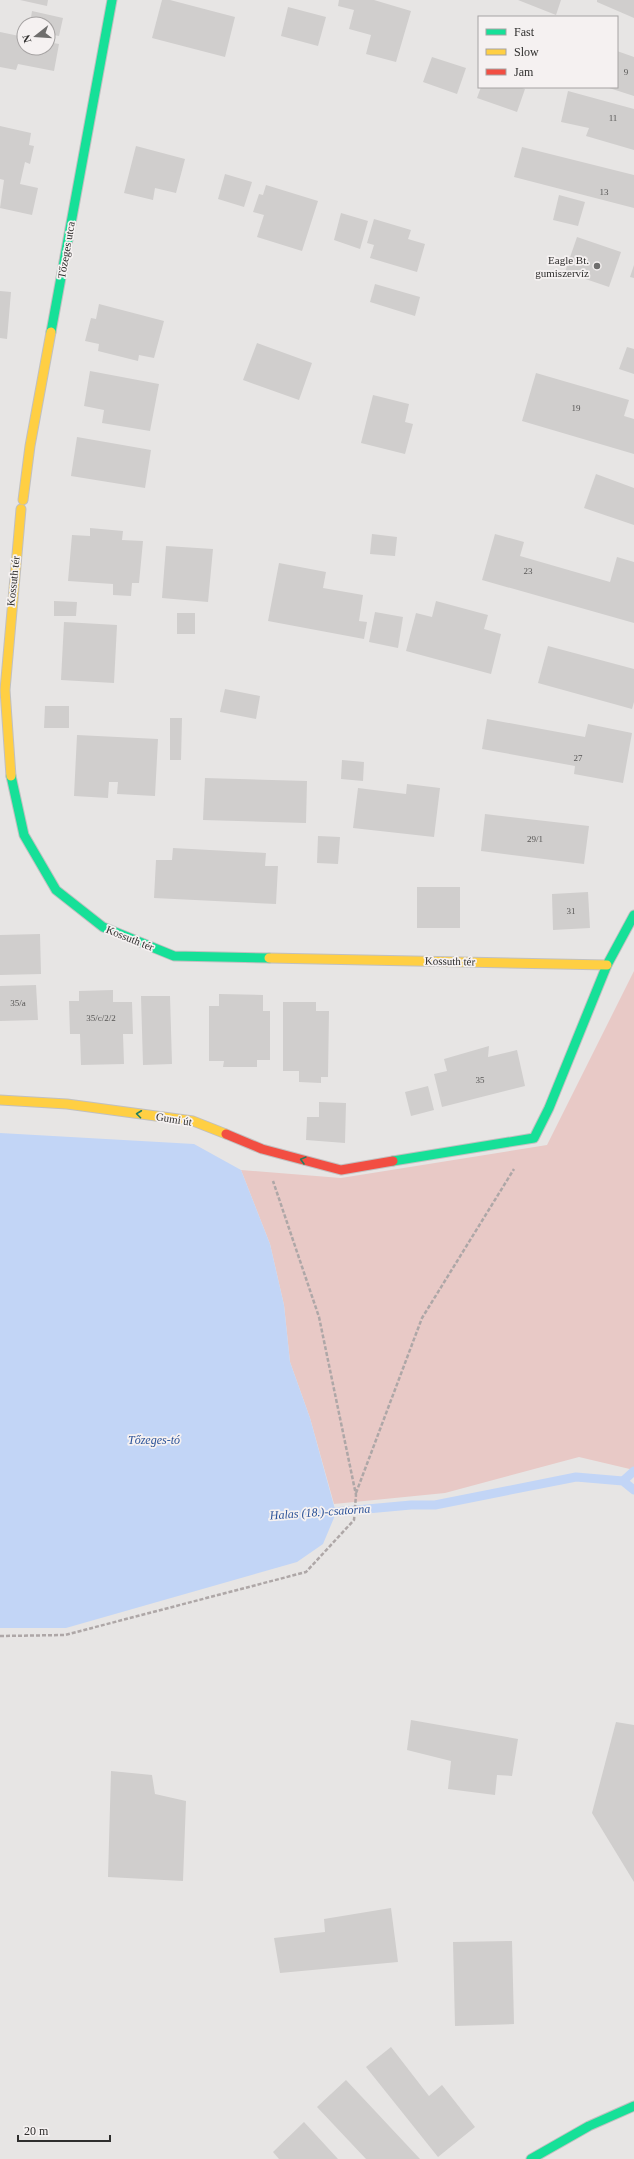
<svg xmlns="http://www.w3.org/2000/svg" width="634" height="2159" viewBox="0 0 634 2159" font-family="'Times New Roman',serif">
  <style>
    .green { fill: #e8c9c6 }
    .water { fill: #c2d5f6 }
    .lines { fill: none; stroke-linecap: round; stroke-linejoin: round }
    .stream { stroke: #c2d5f6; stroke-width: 9 }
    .building { fill: #d0cecd }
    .fast-casing { stroke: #c1c0c0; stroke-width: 11 }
    .slow-casing { stroke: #c1c0c0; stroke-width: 11 }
    .jam-casing { stroke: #c1c0c0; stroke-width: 11 }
    .path { stroke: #aea7a7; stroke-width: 2.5; stroke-dasharray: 4 2; stroke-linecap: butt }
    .fast { stroke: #16e098; stroke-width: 9 }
    .slow { stroke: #ffcf43; stroke-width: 9 }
    .jam { stroke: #f24e42; stroke-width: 9 }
    .oneway { stroke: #247e5d }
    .poi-dot { fill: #6f6e6d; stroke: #f5f1f1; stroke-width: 1.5 }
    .labels { text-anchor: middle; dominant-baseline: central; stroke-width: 3.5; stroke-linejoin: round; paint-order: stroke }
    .number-label { font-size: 9px; fill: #575655 }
    .street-label { font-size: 11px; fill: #2f2e2d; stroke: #f5f1f1 }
    .poi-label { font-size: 11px; fill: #2f2e2d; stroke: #f5f1f1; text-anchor: end }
    .water-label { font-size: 12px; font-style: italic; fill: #2b5298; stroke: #f5f1f1 }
  </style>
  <rect width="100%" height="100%" fill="#e7e5e4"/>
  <path class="green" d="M634,971v499l-55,-13 -134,36 -111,11 -24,-86 -20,-56 -6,-57 -14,-61 -29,-74 100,8 206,-33z"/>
  <path class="water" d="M0,1133l194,11 47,26 29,74 14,61 6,57 20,56 26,95 -13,31 -26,18 -231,66h-66z"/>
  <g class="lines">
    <g class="stream">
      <path d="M623,1481l11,-10"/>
      <path d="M323,1513l88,-8h24l141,-28 47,4 11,9"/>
    </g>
  </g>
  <g class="building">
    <path d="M20,0h28l-1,6z"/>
    <path d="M162,0h8l65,17 -10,40 -73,-19z"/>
    <path d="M339,0h35l37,11 -15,51 -30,-8 5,-19 -22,-6 5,-19 -16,-4z"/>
    <path d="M518,0h43l-5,15z"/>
    <path d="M597,0h37v18l-37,-16z"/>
    <path d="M288,7l38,10 -8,29 -37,-10z"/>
    <path d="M32,11l31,7 -4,18 -11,-2v-10h-18z"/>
    <path d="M0,32l24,5v11h24v-6l11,2 -5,27 -36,-7 -2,6 -16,-3z"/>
    <path d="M617,51l17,6v39l-28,-9h11z"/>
    <path d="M432,57l34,11 -9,26 -34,-12z"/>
    <path d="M481,87h38l6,2 -8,23 -40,-14z"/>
    <path d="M568,91l66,18v41l-48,-14 3,-8 -28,-6z"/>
    <path d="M0,126l31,7 -2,12 5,1 -4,18 -5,-2 -5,22 18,4 -6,27 -32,-7 4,-28 -4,-1z"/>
    <path d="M136,146l49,13 -9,34 -21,-5 -2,12 -29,-7z"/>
    <path d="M522,147l112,28v33l-120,-31z"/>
    <path d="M225,174l27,8 -8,25 -26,-8z"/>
    <path d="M266,185l52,16 -16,50 -45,-14 7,-22 -11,-3 6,-18 4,1z"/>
    <path d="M559,195l26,7 -7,24 -25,-6z"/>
    <path d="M341,213l27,8 -8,28 -26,-9z"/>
    <path d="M374,219l37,11 -3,9 17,5 -8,28 -47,-14 4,-13 -7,-2z"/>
    <path d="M577,237l44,15 -12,35 -44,-15z"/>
    <path d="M634,265v13l-4,-1z"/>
    <path d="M375,284l45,13 -5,19 -45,-14z"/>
    <path d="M0,291l11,1 -4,47 -7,-1z"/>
    <path d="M99,304l65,17 -10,37 -15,-3 -1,6 -40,-10 1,-7 -14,-3 6,-23 5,1z"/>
    <path d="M257,343l55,20 -13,37 -56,-20z"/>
    <path d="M627,347l7,2v25l-15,-5z"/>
    <path d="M90,371l69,13 -9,47 -48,-8 2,-13 -20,-4z"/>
    <path d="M536,373l93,27 -5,16 10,3v35l-112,-33z"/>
    <path d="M373,395l36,9 -4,18 8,2 -8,30 -44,-11z"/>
    <path d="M77,437l74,13 -6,38 -74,-12z"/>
    <path d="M596,474l38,14v37l-50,-17z"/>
    <path d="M90,528l33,3 -1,9 21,1 -4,42h-7l-1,13 -18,-1v-11l-45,-3 4,-46 18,1z"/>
    <path d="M372,534l25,3 -2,19 -25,-2z"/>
    <path d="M495,534l29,8 -4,14 90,26 7,-25 17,5v61l-152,-43z"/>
    <path d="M166,546l47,3 -5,53 -46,-4z"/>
    <path d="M279,563l47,9 -3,16 40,7 -4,26 8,1 -3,17 -96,-18z"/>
    <path d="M54,601l23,1 -1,14h-22z"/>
    <path d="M436,601l52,14 -4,14 17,5 -10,40 -85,-23 10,-38 16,4z"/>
    <path d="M375,612l28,5 -5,31 -29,-6z"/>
    <rect x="177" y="613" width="18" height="21"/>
    <path d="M64,622l53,3 -3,58 -53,-3z"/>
    <path d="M548,646l86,23v33l-2,7 -94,-26z"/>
    <path d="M225,689l35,7 -4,23 -36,-7z"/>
    <path d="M45,706h24v22h-25z"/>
    <path d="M170,718h12l-1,42h-11z"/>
    <path d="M487,719l98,18 3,-13 44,9 -9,50 -49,-9 1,-8 -93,-17z"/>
    <path d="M77,735l81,4 -3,57 -38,-2 1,-12h-9l-1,16 -34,-2z"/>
    <path d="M342,760l22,2 -1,19 -22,-2z"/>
    <path d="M205,778l102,3 -1,42 -103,-3z"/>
    <path d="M407,784l33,4 -6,49 -81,-9 5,-40 48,6z"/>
    <path d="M485,814l104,12 -5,38 -103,-13z"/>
    <path d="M318,836l22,1 -2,27 -21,-1z"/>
    <path d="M173,848l93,5 -1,13h13l-2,38 -122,-6 2,-38h16z"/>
    <rect x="417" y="887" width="43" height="41"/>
    <path d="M588,892l2,36 -37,2 -1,-36z"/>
    <path d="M40,934l1,40 -41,1v-40z"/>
    <path d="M36,985l2,35 -38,1v-35z"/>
    <path d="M113,990v12h19l1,32h-10l1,30 -43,1 -1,-31h-10l-1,-33h10v-10z"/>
    <path d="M219,994l44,1v16h7v49h-13v7h-34l1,-6h-15v-55h10z"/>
    <path d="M141,996h29l2,68 -29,1z"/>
    <path d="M283,1002h33v9h13l-1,66h-7v6l-22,-1v-11h-16z"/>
    <path d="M489,1046l-1,11 29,-7 8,36 -83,21 -8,-33 13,-3 -3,-12z"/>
    <path d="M428,1086l6,24 -23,6 -6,-24z"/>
    <path d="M319,1102l27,1 -1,40 -39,-3 1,-23h12z"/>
    <path d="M411,1720l107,19 -6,37 -15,-1 -2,20 -47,-6 3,-28 -44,-11z"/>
    <path d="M616,1722l18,3v157l-42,-69z"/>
    <path d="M111,1771l41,4 3,19 31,7 -3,80 -75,-4z"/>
    <path d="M391,1908l7,54 -118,11 -6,-35 51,-6 -1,-13z"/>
    <path d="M512,1941l2,83 -59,2 -2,-84z"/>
    <path d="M391,2047l38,49 13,-11 33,42 -37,30 -72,-90z"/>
    <path d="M346,2080l74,79h-54l-49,-52z"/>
    <path d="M304,2122l34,37h-59l-6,-7z"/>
  </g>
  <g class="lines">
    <g class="fast-casing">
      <g id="fast">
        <path d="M51,332l61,-332"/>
        <path d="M11,776l13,59 32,55 47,37 71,29 95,2"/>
        <path d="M393,1161l141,-23 15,-30 58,-143 27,-50"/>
        <path d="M531,2159l58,-33 45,-20"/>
      </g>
    </g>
    <g class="slow-casing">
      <g id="slow">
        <path d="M23,500l7,-54 21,-114"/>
        <path d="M11,776l-6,-86 16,-181"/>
        <path d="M269,958l338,7"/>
        <path d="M0,1100l67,4 126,17 33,13"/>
      </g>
    </g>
    <g class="jam-casing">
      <path id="jam" d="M226,1134l36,15 79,21 52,-9"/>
    </g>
    <g class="path">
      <path d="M356,1493l66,-175 92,-149"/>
      <path d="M0,1636l65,-1 241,-63 48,-52 2,-25 -37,-178 -46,-136"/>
    </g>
    <use href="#fast" class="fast"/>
    <use href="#slow" class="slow"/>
    <use href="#jam" class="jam"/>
  </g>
  <defs><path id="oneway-chevron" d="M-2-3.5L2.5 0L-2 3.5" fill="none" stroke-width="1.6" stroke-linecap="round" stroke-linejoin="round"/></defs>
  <g class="oneway">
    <use href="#oneway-chevron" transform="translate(139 1114) rotate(-173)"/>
    <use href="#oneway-chevron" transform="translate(303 1160) rotate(-165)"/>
  </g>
  <circle class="poi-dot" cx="597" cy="266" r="4"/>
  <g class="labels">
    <g class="number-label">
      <text x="626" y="72">9</text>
      <text x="613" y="118">11</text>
      <text x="604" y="192">13</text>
      <text x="576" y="408">19</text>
      <text x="528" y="571">23</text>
      <text x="578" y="758">27</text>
      <text x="535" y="839">29/1</text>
      <text x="571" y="911">31</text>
      <text x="18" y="1003">35/a</text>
      <text x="101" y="1018">35/c/2/2</text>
      <text x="480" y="1080">35</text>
    </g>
    <g class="street-label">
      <text transform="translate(66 250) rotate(-80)">Tőzeges utca</text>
      <text transform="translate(13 581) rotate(-84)">Kossuth tér</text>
      <text transform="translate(130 938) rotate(22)">Kossuth tér</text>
      <text transform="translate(450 961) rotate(1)">Kossuth tér</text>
      <text transform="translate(174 1119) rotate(9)">Gumi út</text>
    </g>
    <g class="poi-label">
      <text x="589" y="260">Eagle Bt.<tspan x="589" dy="13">gumiszervíz</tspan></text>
    </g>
    <g class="water-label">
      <text x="154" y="1440">Tőzeges-tó</text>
      <text transform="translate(320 1512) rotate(-4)">Halas (18.)-csatorna</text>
    </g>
  </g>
  <rect x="478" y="16" width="140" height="72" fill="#f5f1f1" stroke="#a6a3a3"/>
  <rect x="486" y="29" width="20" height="6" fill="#16e098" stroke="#a6a3a3"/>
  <text x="514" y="36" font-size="12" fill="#2f2e2d">Fast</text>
  <rect x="486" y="49" width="20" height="6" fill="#ffcf43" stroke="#a6a3a3"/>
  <text x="514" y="56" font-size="12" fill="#2f2e2d">Slow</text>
  <rect x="486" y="69" width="20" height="6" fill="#f24e42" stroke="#a6a3a3"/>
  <text x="514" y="76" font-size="12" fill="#2f2e2d">Jam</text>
  <g transform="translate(36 36) rotate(253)"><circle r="19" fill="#f5f1f1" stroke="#a6a3a3"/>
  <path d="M0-3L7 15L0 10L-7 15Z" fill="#6f6e6d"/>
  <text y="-6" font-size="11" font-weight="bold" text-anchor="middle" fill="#2f2e2d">N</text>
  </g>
  <path d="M18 2135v6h92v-6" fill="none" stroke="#2f2e2d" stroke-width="2"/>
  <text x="24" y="2135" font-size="12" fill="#2f2e2d" stroke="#f5f1f1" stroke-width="3" paint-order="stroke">20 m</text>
</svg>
